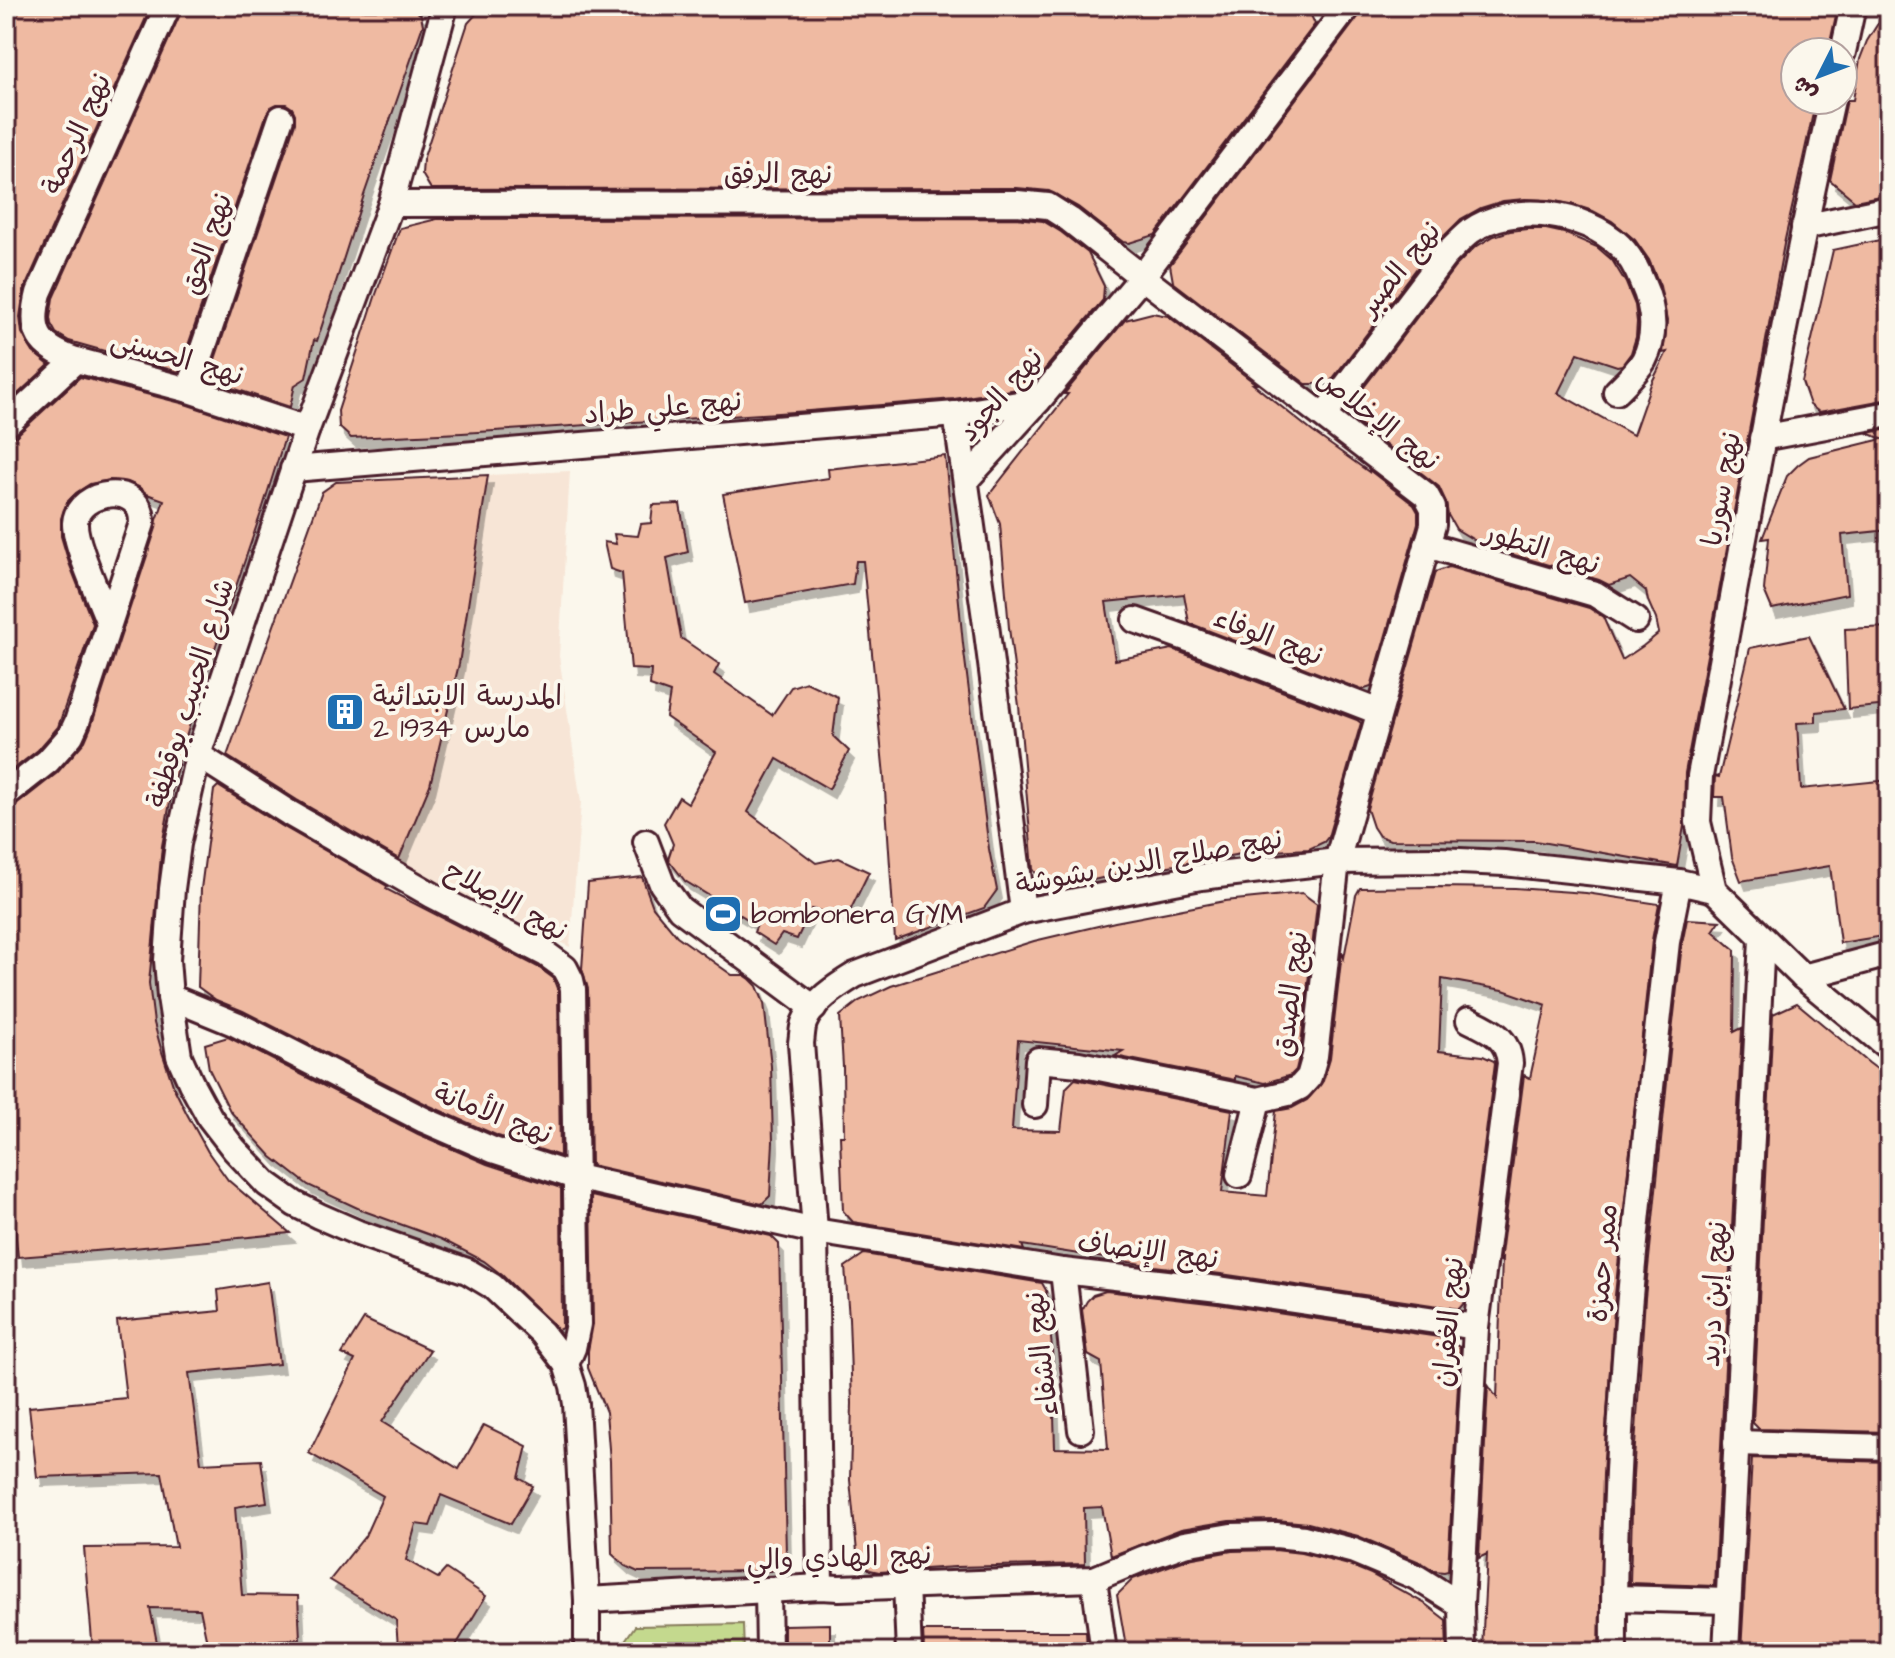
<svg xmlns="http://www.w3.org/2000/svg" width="1895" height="1658" viewBox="0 0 1895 1658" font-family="'Architects Daughter','Playpen Sans Arabic',sans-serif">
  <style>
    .built { fill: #f7e5d6 }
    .pitch { fill: #c4d98e; stroke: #877c5c; stroke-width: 2 }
    .building { fill: #efbaa2; stroke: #4a1f2b; stroke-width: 2; filter: url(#shadow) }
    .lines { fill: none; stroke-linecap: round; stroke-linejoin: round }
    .street-casing { stroke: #4a1f2b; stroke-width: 30 }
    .street { stroke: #fbf7ec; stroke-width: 24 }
    .labels { text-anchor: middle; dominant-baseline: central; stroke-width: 8; stroke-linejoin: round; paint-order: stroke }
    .street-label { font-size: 28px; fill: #4a1f2b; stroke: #fbf7ec }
    .poi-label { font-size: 28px; fill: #4a1f2b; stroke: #fbf7ec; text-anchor: start }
  </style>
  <defs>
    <filter id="shadow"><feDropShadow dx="5" dy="9" stdDeviation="0" flood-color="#0004"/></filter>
  </defs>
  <rect width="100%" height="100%" fill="#fbf7ec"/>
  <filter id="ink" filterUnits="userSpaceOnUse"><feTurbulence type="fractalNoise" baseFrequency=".0125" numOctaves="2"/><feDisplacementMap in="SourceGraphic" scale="16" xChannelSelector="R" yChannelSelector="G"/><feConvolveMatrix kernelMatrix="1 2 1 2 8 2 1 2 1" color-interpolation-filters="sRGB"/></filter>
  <g filter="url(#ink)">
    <path class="built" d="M570,471l-11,185 22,146 -11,145 -174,-84 34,-78 29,-121 29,-189z"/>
    <path class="pitch" d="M743,1624l1,28h-127l18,-26z"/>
    <g class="building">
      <path d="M979,6l325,2 6,5 5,11 -160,211 -26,8 -6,-1 -45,-35 -29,-16 -32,-3 -586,1 -9,-15 1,-14 45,-137 10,-11 162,-4h199l85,3z"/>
      <path d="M1406,6l232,2 200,-2 -10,46h-33v48h21l-32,144 -99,529 -1,53 -7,40 -142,-25 -145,-1 -11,-4 -6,-9 -6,-18 68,-237 14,-5 140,41 14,9 19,43 21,-14 16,-13 -3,-14 -8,-18 -2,-10 -16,-13 -21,7 -10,-5 -115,-34 -28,-17 -8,-14 -2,-13 -7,-15 -84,-66 -3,-18 103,-136 19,-19 20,-12 16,-5 17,-2h19l18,4 33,14 15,13 14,23 9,22 2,17 -1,15 -5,16 -9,12 -5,1 -39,-13 -20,40 75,42 18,-51 16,-32 -4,1 4,-32 -7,-35 -11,-26 -14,-20 -23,-19 -19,-10 -22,-7 -22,-4 -24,-1 -22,2 -22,7 -20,11 -28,28 -103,135 -12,2h-12l-133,-102 -3,-17 189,-249 4,-4z"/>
      <path d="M1889,6v188l-34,7 -25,-21 17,-80h6l7,-41 7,-18z"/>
      <path d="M150,9l-126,281 -4,27 2,16 11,19 16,13 -43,40v-394z"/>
      <path d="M249,9l166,1 6,5 2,10 -59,170 -47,146 -3,-1 -8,38 -11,7 -5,22 -82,-27 87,-257v-9l-3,-6 -6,-4h-9l-6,3 -4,6 -88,259 -110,-31 -13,-8 -5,-9 -1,-6 3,-20 129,-288z"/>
      <path d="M1016,218l27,3 18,11 27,21 16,33 -1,14 -73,87 -76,12 -145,12 -347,22 -111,5 -12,-11 -1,-16 37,-114 25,-69 37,-9z"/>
      <path d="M1889,238v161l-70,13 -9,-7 -8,-23 31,-132z"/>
      <path d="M1152,313l16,3 88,68h-3l60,48 56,40v-2l45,35 4,7v11l-47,164 -9,3 -173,-67 -5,-29 -78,8 9,58 57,-11 185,71 4,3 -33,114 -4,5 -15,7 -56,3 -138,23 -56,13 -11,-2 -8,-6 -7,-11 -14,-163 -10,-78 -9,-104 -11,-29 79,-101h-4l61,-74z"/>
      <path d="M80,377l105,27 100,33 -22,70 -69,203 -19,65 -13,71 -13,137 5,40 8,29 12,36 13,26 21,38 20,28 62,53 -157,15 -115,9 -12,-114v-334l9,-3 42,-33 28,-32 6,-14 65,-199 1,-8 7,-20 -17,-6 -8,-7 -11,-5 -18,-2 -20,4 -14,9 -9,9 -6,17v17l8,27 24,61 -35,103 -20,23 -32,25v-335l10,-4z"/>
      <path d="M1889,429v101l-47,5 5,59 -75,15 -8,-19 5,-52 -7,1 25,-63 11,-11 11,-8 73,-18 -14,-6z"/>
      <path d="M945,456l18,188 26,205 8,41 -13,18 -89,32 -11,-164 -21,-215h-7l-3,23 -108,19 -22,-109 106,-16 -1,-9z"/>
      <path d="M488,475l-29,189 -29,121 -31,74 -102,-59 -70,-44 95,-264 14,-10z"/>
      <path d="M680,504l8,48 -21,6 14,80 38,26 -5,10 58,41 19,-28 15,-5 32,15 -5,39 16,15 -20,38 -52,-30 -29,53 68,51 23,-5 30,14 -22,45 -36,-8 -14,30 -15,-5 -8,11 -20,-13 3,-7 -72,-44 -17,-22 5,-15 -9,-21 15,-26 9,6 28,-51 -50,-35 4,-24 -20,-7 1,-16 -20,-1 -9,-96 -12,-4 -6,-27 12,2 -2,-10 24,2 3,-12 10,-1 2,-18z"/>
      <path d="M1889,627v78l-41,4 -3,-80z"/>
      <path d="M1809,636l35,73 -28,3v10l-19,1 4,66 88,-9v155l-49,8 -10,-77 -89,15 -9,-24 -8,-60h-10l1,-21 4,1 31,-129z"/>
      <path d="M218,786l64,40 105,60 -1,3 152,78 15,11 5,13 2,165 -62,-20 -68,-30 -187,-95 -27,-11 -18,-13 3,-98 13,-99z"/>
      <path d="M642,877l11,30 24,29 55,39h12l6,4 7,7 7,17 7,63 2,76 -3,54 -8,8 -171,-39 -3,-176 -6,-20 6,-86z"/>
      <path d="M1435,887l80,1 71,5 73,11 -7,36 -37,355 -12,178 -4,179h-122v-8l5,5 5,-95 -8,4 9,-173 9,13 5,-139 -2,3 24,-187 6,3 16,-73 -43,-15 -61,-11 -3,72 44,5 11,5 1,2 -31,240 -5,6 -238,-35 -67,-8 -132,-21 2,5 -171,-28 -10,-11 -3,-75h4l-1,-69 -3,-51 19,-15 32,-15 143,-45 81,-19 110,-21 77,-8 15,11 -17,149 -4,17 -5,5 -26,8 -30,-7v4l-120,-24 8,-5 -105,-11 -6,90 49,1 5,-43 9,-9 157,31 -10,82 45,4 9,-85 16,-3 15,-8 16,-19 7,-23 12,-106 2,6 12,-63 4,-7z"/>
      <path d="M1687,919l33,2 -7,10 22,19 -1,82 8,-4 -28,558 -84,-3 3,-108 12,-177 27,-266 10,-88z"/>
      <path d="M1797,1003l72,60 20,15v354l-130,-3 -6,-6 20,-409z"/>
      <path d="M228,1037l190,97 69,30 74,24 1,140 -4,2 -56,-55 -18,-14 -43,-22 -77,-28 -56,-26 -36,-28 -42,-46 -21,-42 -4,-25z"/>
      <path d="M591,1196l180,40 8,8 7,310 -5,13 -10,4 -133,1 -13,-6 -13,-12 -2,-93 -4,-49 -18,-44v-17l5,-27z"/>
      <path d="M864,1254l178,29 4,7 6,58 3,100 53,1 -7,-87 -13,-7 -6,-45 5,-9 6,-6 13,-4 111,13 222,33 21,10 -12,224 -4,1 -9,-1 -13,-8 -64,-27 -50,-13 -32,-3 -47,1 -48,8 -70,27 -9,-49 -18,1 1,56 -130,3 -76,5 -9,-2 -8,-7 -5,-11 -7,-72 2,-77 -3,-85 -4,-51z"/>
      <path d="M268,1282l11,82 -90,9 12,90 60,-3 6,42 -32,5 7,88 56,1 2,43 -30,1 3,12h-64l-9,-43 -50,-1 9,44h-66l-9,-104 92,-1 -14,-74 -125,4 -8,-70 97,-9 -9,-77 103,-10 -2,-21z"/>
      <path d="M364,1319l66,31 -48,72 77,47 25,-44 43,21 -8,32 14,8 -22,38 -70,-29 -11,31 -14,-2 -10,36 32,18 8,-9 40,27 -34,56h-47l-7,-5 -2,-27 -66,-40 35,-44 18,-40 -74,-43 46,-93 -13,-6z"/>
      <path d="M1752,1458l137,4v190h-148z"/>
      <path d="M1275,1550l26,3 48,12 22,9 53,29 22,17 1,32h-320l-10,-57 16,-16 55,-20 44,-8z"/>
      <path d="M830,1624v28h-46v-27z"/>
      <path d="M923,1631h163l1,21h-163z"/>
    </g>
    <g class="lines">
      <g class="street-casing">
        <g id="street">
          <path d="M445,6l-54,198 -84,225 -109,326 -20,89 -6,45 -5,71 3,37 9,59 12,27 19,35 24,31 33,35 28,20 24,12 39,17 109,38 25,15 50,47 24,31 7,22 3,18 11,196v52"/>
          <path d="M1843,52l10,-46"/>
          <path d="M1832,100c-50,224 -90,450 -132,676l-2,46 16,68 89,87 86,71"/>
          <path d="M391,204l626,-1 31,3 22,14 72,57 284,218 7,13v17l-96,336 -22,195 -6,21 -9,10 -12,6 -30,7 -179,-36 -41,-4 -3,45"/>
          <path d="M1804,227l85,-18"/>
          <path d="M76,360c-38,-13 -47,-28 -37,-67l129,-287"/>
          <path d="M189,390l92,-272"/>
          <path d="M956,414l30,211 37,286"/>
          <path d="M1324,415l120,-158c9,-9 17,-18 27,-26 41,-30 114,-19 149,15 10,10 17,23 22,36 12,26 15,52 2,78 -7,12 -18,22 -28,32"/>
          <path d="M6,425l70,-65 113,30 118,39"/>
          <path d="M1762,438l127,-24"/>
          <path d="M293,469l663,-55 82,-13"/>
          <path d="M966,480l72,-79 104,-124 206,-271"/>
          <path d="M1427,545l168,49 41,26"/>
          <path d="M1135,620l59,21 185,71"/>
          <path d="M198,755l91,58 75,43 68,39 114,59 19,14 6,12 2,9 5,335 -5,24 -7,16"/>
          <path d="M6,794l42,-33 23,-26 6,-13 65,-199c1,-43 -65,-33 -67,0 -1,20 26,78 34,100"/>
          <path d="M646,842l16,42 18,25 134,99"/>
          <path d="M1803,977l86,-23"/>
          <path d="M170,997l66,27 188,96 69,30 83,27 239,54 248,40 156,18 257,38"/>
          <path d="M1239,1175l19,-75"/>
          <path d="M1063,1271l18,159"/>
          <path d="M1736,1443l153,4"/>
          <path d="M1094,1579l10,73"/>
          <path d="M906,1585l3,67"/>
          <path d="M820,1587l-5,-356 -14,-188c1,-6 1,-14 3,-20 8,-21 33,-37 51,-48l168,-64 178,-34 136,-16 101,-1 66,3 175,19 35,8"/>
          <path d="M768,1590l1,62"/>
          <path d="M1615,1598l113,3"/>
          <path d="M587,1600l233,-13 19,1 255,-9 48,-20 42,-15 47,-8 45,-1 28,3 50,13 62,26 45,28"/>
          <path d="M1462,1652l-1,-47 15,-278 34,-264c-2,-26 -20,-33 -41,-43"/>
          <path d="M1614,1652c-2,-238 27,-474 53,-710l12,-60"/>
          <path d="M1726,1652l36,-713"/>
        </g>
      </g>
      <use href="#street" class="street"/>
    </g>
  </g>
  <defs>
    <g id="building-square" transform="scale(2)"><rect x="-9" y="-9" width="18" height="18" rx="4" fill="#1f6fb2" stroke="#fbf7ec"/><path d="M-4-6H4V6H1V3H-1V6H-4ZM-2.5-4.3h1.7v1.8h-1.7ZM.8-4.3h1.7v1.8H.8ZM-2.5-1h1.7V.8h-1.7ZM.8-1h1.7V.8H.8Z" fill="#fff"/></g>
    <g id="stadium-square" transform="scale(2)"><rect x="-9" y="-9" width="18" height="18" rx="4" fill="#1f6fb2" stroke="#fbf7ec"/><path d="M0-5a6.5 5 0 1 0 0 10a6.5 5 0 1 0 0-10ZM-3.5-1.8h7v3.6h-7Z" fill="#fff"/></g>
  </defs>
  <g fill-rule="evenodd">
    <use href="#building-square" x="345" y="712"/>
    <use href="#stadium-square" x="723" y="914"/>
  </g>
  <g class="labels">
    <g class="street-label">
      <text transform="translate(77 134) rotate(-66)">نهج الرحمة</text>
      <text x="778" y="174">نهج الرفق</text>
      <text transform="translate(207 244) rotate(-71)">نهج الحق</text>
      <text transform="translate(1400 269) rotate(-51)">نهج الصبر</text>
      <text transform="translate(177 358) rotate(16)">نهج الحسنى</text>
      <text transform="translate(1001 395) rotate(-49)">نهج الجود</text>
      <text transform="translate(663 408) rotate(-5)">نهج علي طراد</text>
      <text transform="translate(1378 420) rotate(38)">نهج الإخلاص</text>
      <text transform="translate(1722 489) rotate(-80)">نهج سوريا</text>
      <text transform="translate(1542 549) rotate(17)">نهج التطور</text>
      <text transform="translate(1268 637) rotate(21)">نهج الوفاء</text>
      <text transform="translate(191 693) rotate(-73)">شارع الحبيب بوقطفة</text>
      <text transform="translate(1149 862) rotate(-10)">نهج صلاح الدين بشوشة</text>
      <text transform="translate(506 901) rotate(29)">نهج الإصلاح</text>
      <text transform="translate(1291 994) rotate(-83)">نهج الصدق</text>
      <text transform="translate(493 1114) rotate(21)">نهج الأمانة</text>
      <text transform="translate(1148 1251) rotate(7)">نهج الإنصاف</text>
      <text transform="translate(1603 1263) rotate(-85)">ممر حمزة</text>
      <text transform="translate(1714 1294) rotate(-87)">نهج إبن دريد</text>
      <text transform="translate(1449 1322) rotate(-85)">نهج الغفران</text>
      <text transform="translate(1042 1354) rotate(-97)">نهج الشفاء</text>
      <text transform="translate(839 1558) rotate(-2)">نهج الهادي والي</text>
    </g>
    <g class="poi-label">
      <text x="373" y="696">المدرسة الابتدائية<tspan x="373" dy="32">2 مارس 1934</tspan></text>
      <text x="751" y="914">bombonera GYM</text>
    </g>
  </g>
  <rect width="1895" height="1658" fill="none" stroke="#fbf7ec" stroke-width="32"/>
  <rect x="16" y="16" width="1863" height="1626" fill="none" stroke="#4a1f2b" stroke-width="3" filter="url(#ink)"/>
  <g transform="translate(1819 76) rotate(228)"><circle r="38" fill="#fbf7ec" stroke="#b4a19f" stroke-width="2"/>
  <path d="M0-6L14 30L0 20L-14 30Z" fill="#1f6fb2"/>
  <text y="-12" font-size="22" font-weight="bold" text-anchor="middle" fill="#4a1f2b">ش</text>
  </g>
</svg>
